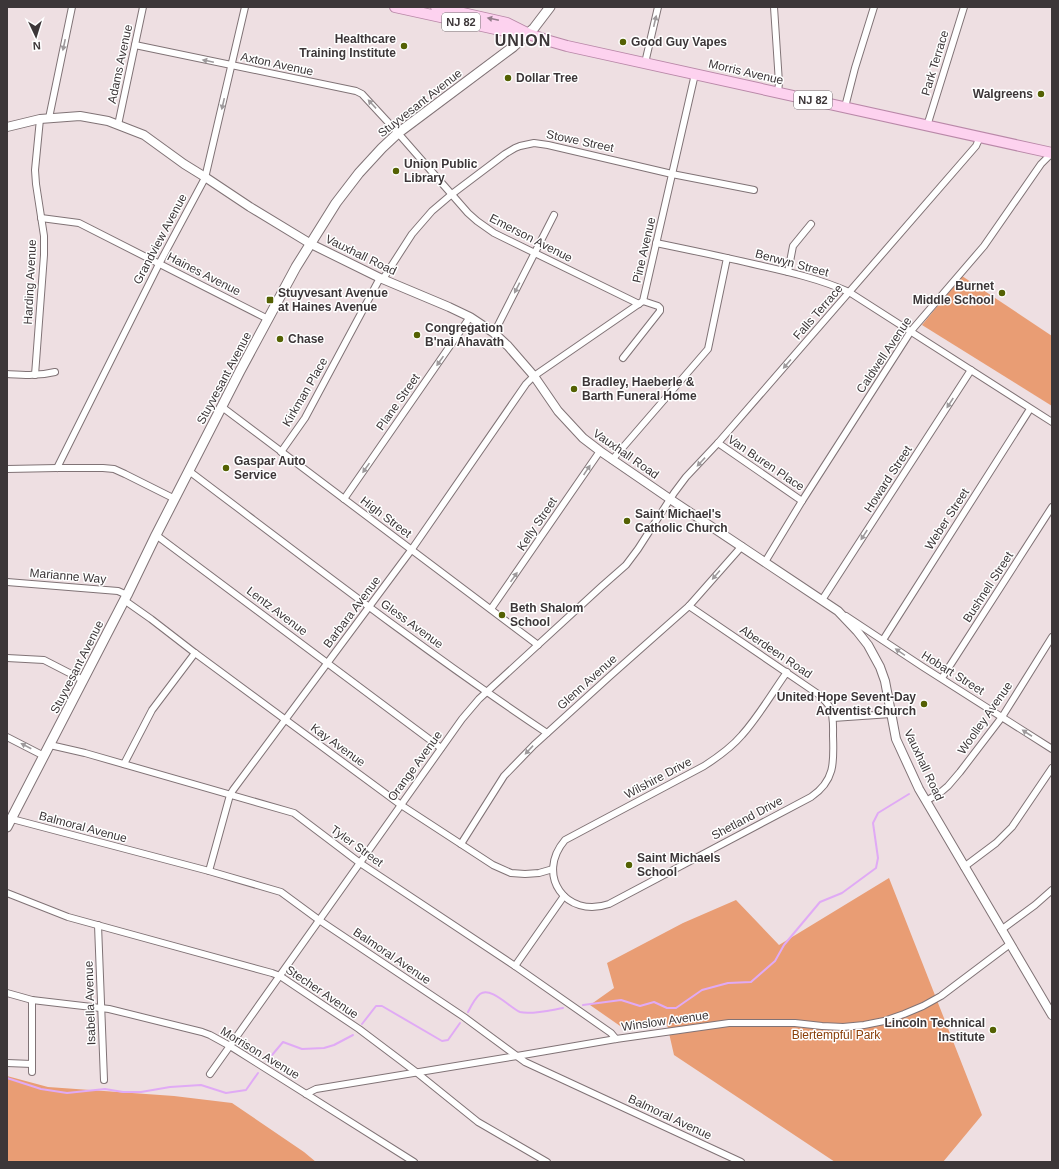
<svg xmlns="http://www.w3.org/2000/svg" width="1059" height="1169" viewBox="0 0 1059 1169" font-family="Helvetica,sans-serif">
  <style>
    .green { fill: #e99d74 }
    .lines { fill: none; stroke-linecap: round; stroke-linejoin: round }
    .stream { stroke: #e0aaf5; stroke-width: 2 }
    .minor-casing { stroke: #807376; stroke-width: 8 }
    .tertiary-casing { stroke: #807376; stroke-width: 10 }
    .secondary-casing { stroke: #807376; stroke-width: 11 }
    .primary-casing { stroke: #b988a8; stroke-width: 12 }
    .minor { stroke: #fff; stroke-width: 6 }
    .tertiary { stroke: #fff; stroke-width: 8 }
    .secondary { stroke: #fff; stroke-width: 9 }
    .primary { stroke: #fdd2ef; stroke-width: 10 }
    .oneway { fill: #937c8a }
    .oneway2 { fill: #9e9a9c }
    .poi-dot { fill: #546103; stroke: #fff; stroke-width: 1.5 }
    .labels { text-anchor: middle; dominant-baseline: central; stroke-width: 3; stroke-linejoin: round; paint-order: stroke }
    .shield { fill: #fff; stroke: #767274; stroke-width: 1 }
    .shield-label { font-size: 11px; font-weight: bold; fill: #3c3638 }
    .poi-label { font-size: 12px; font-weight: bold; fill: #3c3638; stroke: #fff; text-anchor: start }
    .street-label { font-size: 12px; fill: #3c3638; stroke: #fff }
    .park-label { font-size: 12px; fill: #8a3f09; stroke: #fff }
    .district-label { font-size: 16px; font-weight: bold; letter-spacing: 1px; fill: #3c3638; stroke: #fff }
  </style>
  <rect width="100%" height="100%" fill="#eedfe2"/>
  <g class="green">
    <path d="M962,276l90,60v70l-130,-81z"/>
    <path d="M889,878l93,237 -39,47h-108l-161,-107 -8,-35 -43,8 -33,-23 24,-17 -7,-25 76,-40 53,-23 43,45z"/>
    <path d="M7,1076l41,11 126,9 58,7 72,49 12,10h-309z"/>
  </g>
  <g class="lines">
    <g class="stream">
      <path d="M583,1005l38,-5 19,6 14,-4 13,6h9l26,-18 26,-7 23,-1 24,-21 9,-16 36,-43 22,-9 34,-25 2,-10 -5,-35 5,-10 31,-19"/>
      <path d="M468,1012c3,-6 7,-14 12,-18 11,-8 30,14 40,18 11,3 31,-2 43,-4"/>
      <path d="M362,1024l14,-18h6l60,35 6,-1 12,-17"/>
      <path d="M267,1061l16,-19 19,7 22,-1 10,-3 19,-10"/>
      <path d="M7,1078l34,11 26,4 38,-4 18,3h18l29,-5 31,-2 25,8 20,-3 12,-17"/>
    </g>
    <g class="minor-casing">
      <g id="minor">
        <path d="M774,7l5,76 -1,9"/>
        <path d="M135,45l221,46 6,3 36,39 70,80 9,8 17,12 145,71"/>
        <path d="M645,63l13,-56"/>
        <path d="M845,107l10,-39 19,-61"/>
        <path d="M49,118l23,-111"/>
        <path d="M118,125l25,-118"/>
        <path d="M927,126l37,-119"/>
        <path d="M41,218l38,5 189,96"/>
        <path d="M656,243c34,7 68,14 102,22 31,7 62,14 91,27l203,130"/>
        <path d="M788,272l5,-26 18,-22"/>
        <path d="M383,279l29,-45 20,-23 20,-17 53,-40 10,-6 5,-2 14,-3 14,2 124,29 82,16"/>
        <path d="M494,333l60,-118"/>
        <path d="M623,358l37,-47v-3l-2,-2 -15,-5"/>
        <path d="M7,374c18,1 31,2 48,-2"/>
        <path d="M35,375l9,-120v-19l-8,-52 -1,-14 5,-51"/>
        <path d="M222,407l316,238"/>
        <path d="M718,443l84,58"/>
        <path d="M281,452l24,-34 75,-140"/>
        <path d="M612,460l96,-111 19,-91"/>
        <path d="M57,468l102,-204 46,-86 40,-171"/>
        <path d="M7,469l50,-1h46l11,1 11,5 50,25"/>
        <path d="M189,471c118,89 235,180 358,262"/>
        <path d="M344,499l126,-182"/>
        <path d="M156,535l285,213"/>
        <path d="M765,562l37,-61 109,-170 73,-85 57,-82 11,-11"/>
        <path d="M7,582l111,9 9,4"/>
        <path d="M124,600l27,19 44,34 206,152 92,60 18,8 14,1 14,-1 14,-4"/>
        <path d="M822,600l149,-230"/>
        <path d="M689,606l129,88c4,4 10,9 12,14 4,9 3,19 3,28 1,26 2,45 -22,61l-202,107c-43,15 -74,-29 -44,-64l139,-74c14,-9 27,-18 38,-31 17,-19 30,-42 45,-63"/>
        <path d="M491,609l109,-158"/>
        <path d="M846,616l77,51 129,82"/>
        <path d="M883,640l147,-231"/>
        <path d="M7,658l37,2 39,20"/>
        <path d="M942,678l110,-171"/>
        <path d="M833,718l58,-4"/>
        <path d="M7,737l37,19"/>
        <path d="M50,745l35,8 209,60 66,50 155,103 96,67 5,6"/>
        <path d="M124,764l28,-54 43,-57"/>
        <path d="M926,801l15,-9 7,-6 12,-14 42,-55 50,-80"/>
        <path d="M12,819l197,52 72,21 38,28 145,97 61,45 216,100"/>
        <path d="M461,844l43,-68 30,-31 76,-69 79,-70 53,-60"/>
        <path d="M964,867l32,-24 16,-16 40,-59"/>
        <path d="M209,871l21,-76 3,-5 179,-241 114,-165 8,-8 109,-75 52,-227"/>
        <path d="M7,893l61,24 204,56 8,3 79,53 57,43 62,50 69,40"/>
        <path d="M98,925l6,155"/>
        <path d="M1001,930l34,-25 17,-15"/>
        <path d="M515,966l49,-70"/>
        <path d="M7,993l25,7 77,9 93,23 8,3 20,11 184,116"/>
        <path d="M32,1000v72"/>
        <path d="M7,1063l25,1"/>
        <path d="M210,1074l252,-355 17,-20 122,-112 25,-22 12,-16 36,-56 12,-16 32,-34 258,-297 4,-9"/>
        <path d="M306,1094l10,-5 201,-33 99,-17 113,-16h66l27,3 21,1 21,-2 20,-4 20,-7 19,-8 18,-10 69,-52"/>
      </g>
    </g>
    <g class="tertiary-casing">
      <path id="tertiary" d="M7,127l33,-8 40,-3 28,5 36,14 40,29 21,13 45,30 61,37 69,34 69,29 21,10 24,16 14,13 26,30 24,35 25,27 17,13 70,48 168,112 19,20 11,14 12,22 5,14 11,58 23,50 133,226"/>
    </g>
    <g class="secondary-casing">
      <path id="secondary" d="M7,827l120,-232 29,-60 84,-164 56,-104 40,-64 23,-30 23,-25 16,-15 115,-86 21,-19 16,-21"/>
    </g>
    <g class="primary-casing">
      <g id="primary">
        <path d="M395,7l105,23 25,3"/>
        <path d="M436,7l71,16 22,11 17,6 21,6 485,107"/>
      </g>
    </g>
    <use href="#minor" class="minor"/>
    <use href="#tertiary" class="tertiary"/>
    <use href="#secondary" class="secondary"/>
    <use href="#primary" class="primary"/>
  </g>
  <defs><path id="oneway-solid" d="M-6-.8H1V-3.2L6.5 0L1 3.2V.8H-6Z"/></defs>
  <use class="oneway" href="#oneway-solid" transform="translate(493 19) rotate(-168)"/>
  <g class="oneway2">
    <use href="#oneway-solid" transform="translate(655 21) rotate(-77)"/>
    <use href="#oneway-solid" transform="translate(64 45) rotate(102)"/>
    <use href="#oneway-solid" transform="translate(208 61) rotate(-168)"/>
    <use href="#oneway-solid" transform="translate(223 104) rotate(103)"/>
    <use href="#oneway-solid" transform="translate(372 104) rotate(-133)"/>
    <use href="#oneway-solid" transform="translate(517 288) rotate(117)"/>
    <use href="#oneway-solid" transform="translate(440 361) rotate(125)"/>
    <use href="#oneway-solid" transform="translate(787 364) rotate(131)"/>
    <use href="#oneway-solid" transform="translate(950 403) rotate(123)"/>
    <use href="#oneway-solid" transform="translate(701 462) rotate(133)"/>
    <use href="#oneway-solid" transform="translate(366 468) rotate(125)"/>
    <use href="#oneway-solid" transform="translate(587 470) rotate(-56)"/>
    <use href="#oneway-solid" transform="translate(864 535) rotate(123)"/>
    <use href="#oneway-solid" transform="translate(716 575) rotate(131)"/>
    <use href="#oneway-solid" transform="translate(514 577) rotate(-55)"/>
    <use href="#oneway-solid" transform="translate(900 652) rotate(-146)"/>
    <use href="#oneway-solid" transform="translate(1027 733) rotate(-147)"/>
    <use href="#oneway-solid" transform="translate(26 746) rotate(-152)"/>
    <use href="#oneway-solid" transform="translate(529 750) rotate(133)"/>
  </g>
  <g class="poi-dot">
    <circle cx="623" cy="42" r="4"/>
    <circle cx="404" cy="46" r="4"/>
    <circle cx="508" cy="78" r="4"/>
    <circle cx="1041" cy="94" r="4"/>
    <circle cx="396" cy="171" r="4"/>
    <circle cx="1002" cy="293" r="4"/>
    <rect x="266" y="296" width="8" height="8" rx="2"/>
    <circle cx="417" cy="335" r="4"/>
    <circle cx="280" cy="339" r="4"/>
    <circle cx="574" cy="389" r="4"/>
    <circle cx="226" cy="468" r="4"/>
    <circle cx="627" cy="521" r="4"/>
    <circle cx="502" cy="615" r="4"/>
    <circle cx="924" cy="704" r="4"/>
    <circle cx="629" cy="865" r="4"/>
    <circle cx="993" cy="1030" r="4"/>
  </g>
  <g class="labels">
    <g class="shield">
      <rect x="442" y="13" width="38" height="18" rx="3"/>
      <rect x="794" y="91" width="38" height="18" rx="3"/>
    </g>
    <g class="shield-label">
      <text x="461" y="22">NJ 82</text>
      <text x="813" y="100">NJ 82</text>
    </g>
    <g class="poi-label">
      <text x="396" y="39" text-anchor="end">Healthcare<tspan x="396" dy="14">Training Institute</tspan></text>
      <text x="631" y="42">Good Guy Vapes</text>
      <text x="516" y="78">Dollar Tree</text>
      <text x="1033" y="94" text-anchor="end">Walgreens</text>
      <text x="404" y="164">Union Public<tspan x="404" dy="14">Library</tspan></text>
      <text x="994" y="286" text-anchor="end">Burnet<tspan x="994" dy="14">Middle School</tspan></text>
      <text x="278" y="293">Stuyvesant Avenue<tspan x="278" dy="14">at Haines Avenue</tspan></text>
      <text x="425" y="328">Congregation<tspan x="425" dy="14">B'nai Ahavath</tspan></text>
      <text x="288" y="339">Chase</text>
      <text x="582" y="382">Bradley, Haeberle &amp;<tspan x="582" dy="14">Barth Funeral Home</tspan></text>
      <text x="234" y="461">Gaspar Auto<tspan x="234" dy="14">Service</tspan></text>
      <text x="635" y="514">Saint Michael's<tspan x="635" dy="14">Catholic Church</tspan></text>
      <text x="510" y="608">Beth Shalom<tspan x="510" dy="14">School</tspan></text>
      <text x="916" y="697" text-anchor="end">United Hope Sevent-Day<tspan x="916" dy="14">Adventist Church</tspan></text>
      <text x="637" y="858">Saint Michaels<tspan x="637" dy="14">School</tspan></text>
      <text x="985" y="1023" text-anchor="end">Lincoln Technical<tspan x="985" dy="14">Institute</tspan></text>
    </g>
    <g class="street-label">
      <text transform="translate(935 63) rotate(-73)">Park Terrace</text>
      <text transform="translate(120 64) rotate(-78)">Adams Avenue</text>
      <text transform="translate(277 64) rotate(12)">Axton Avenue</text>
      <text transform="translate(746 72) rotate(13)">Morris Avenue</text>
      <text transform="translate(420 103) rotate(-38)">Stuyvesant Avenue</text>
      <text transform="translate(580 141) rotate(12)">Stowe Street</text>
      <text transform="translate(531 238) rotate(27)">Emerson Avenue</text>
      <text transform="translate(160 239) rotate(-62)">Grandview Avenue</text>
      <text transform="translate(644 250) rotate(-77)">Pine Avenue</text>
      <text transform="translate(361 255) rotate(26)">Vauxhall Road</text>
      <text transform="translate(792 263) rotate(15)">Berwyn Street</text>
      <text transform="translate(204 274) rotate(27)">Haines Avenue</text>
      <text transform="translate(30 282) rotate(-87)">Harding Avenue</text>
      <text transform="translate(818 312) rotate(-49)">Falls Terrace</text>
      <text transform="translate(884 355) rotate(-56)">Caldwell Avenue</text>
      <text transform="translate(224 378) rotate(-62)">Stuyvesant Avenue</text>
      <text transform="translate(305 392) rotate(-60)">Kirkman Place</text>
      <text transform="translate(398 402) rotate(-55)">Plane Street</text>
      <text transform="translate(626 454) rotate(35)">Vauxhall Road</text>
      <text transform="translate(766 463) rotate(34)">Van Buren Place</text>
      <text transform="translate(888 479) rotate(-57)">Howard Street</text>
      <text transform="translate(386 517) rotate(37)">High Street</text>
      <text transform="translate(947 519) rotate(-57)">Weber Street</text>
      <text transform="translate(537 524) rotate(-56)">Kelly Street</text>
      <text transform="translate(68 576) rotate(5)">Marianne Way</text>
      <text transform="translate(988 587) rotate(-57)">Bushnell Street</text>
      <text transform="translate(277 611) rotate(37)">Lentz Avenue</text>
      <text transform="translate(352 612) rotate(-53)">Barbara Avenue</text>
      <text transform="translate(412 624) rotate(36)">Gless Avenue</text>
      <text transform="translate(776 652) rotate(34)">Aberdeen Road</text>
      <text transform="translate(77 667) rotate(-63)">Stuyvesant Avenue</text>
      <text transform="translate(953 673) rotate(32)">Hobart Street</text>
      <text transform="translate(587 682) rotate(-42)">Glenn Avenue</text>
      <text transform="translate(985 718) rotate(-55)">Woolley Avenue</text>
      <text transform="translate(338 745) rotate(36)">Kay Avenue</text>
      <text transform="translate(924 765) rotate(65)">Vauxhall Road</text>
      <text transform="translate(415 766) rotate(-54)">Orange Avenue</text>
      <text transform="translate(658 778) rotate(-28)">Wilshire Drive</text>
      <text transform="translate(747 818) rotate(-28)">Shetland Drive</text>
      <text transform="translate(83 827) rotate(15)">Balmoral Avenue</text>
      <text transform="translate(357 846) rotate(36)">Tyler Street</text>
      <text transform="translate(392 956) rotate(34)">Balmoral Avenue</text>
      <text transform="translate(322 992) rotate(34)">Stecher Avenue</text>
      <text transform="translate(90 1003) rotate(-92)">Isabella Avenue</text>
      <text transform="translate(665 1021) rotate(-8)">Winslow Avenue</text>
      <text transform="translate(260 1053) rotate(31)">Morrison Avenue</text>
      <text transform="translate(670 1117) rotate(25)">Balmoral Avenue</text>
    </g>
    <g class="park-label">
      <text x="836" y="1035">Biertempful Park</text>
    </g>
    <g class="district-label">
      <text x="523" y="40">UNION</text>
    </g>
  </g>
  <rect width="1059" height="1169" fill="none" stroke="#3c3638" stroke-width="16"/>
  <g transform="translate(36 36) rotate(176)" stroke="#ffffff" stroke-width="3" paint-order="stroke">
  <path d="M0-3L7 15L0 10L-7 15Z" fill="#3c3638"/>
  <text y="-6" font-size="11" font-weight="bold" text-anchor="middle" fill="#3c3638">N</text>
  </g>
</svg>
